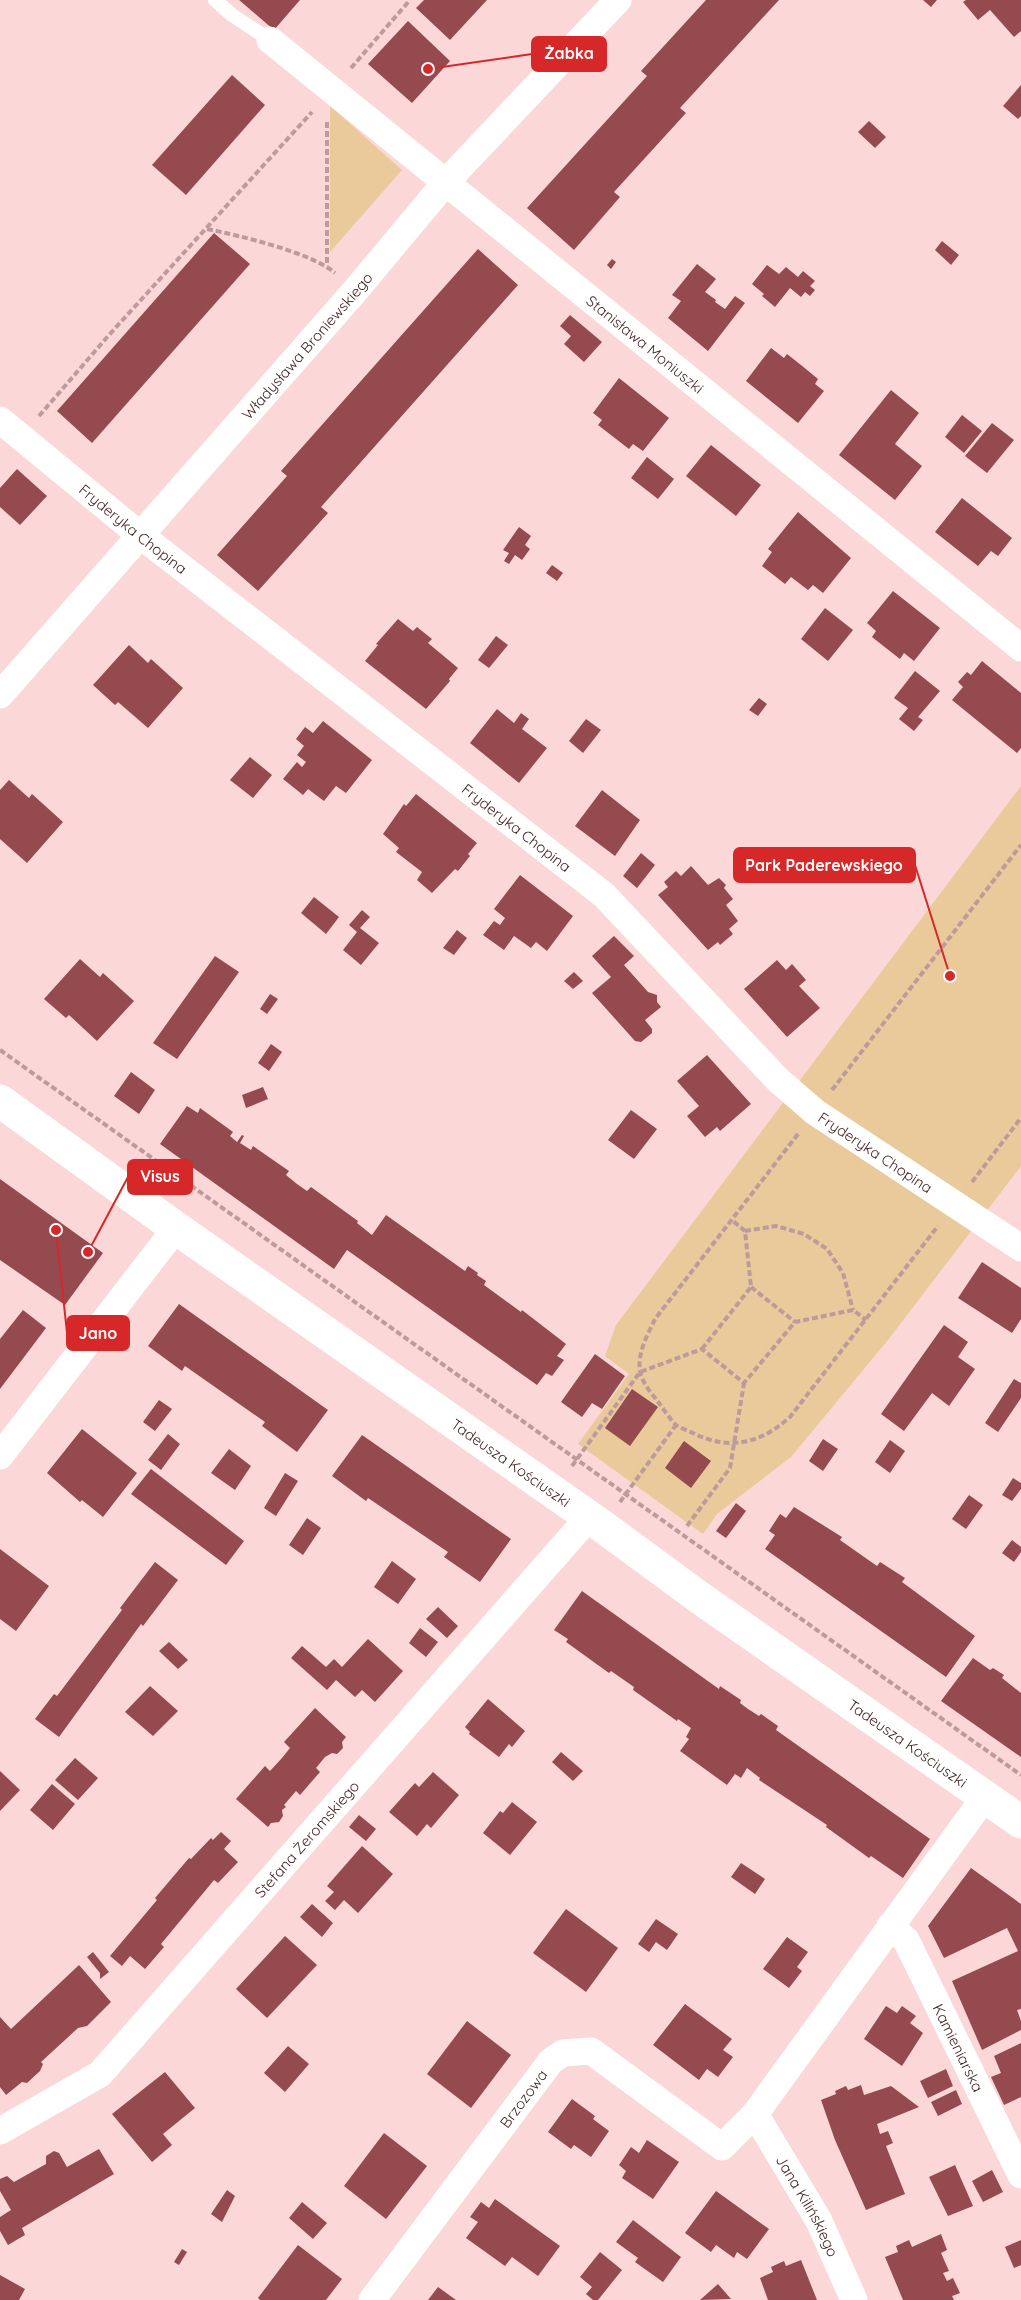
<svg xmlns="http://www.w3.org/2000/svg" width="1021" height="2300" viewBox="0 0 1021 2300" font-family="Quicksand,sans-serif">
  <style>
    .green { fill: #eaca9b }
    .building { fill: #944a4f }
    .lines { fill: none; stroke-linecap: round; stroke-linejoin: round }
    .path { stroke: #bd9a9c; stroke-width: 4; stroke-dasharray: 6 3; stroke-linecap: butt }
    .lane { stroke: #fff; stroke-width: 14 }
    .street { stroke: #fff; stroke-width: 27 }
    .secondary { stroke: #fff; stroke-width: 33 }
    .labels { text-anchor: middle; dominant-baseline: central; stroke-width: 6; stroke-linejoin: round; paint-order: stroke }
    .street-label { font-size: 15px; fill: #3f1f21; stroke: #fff }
    .leader { fill: none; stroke: #d62828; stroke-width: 2 }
    .callout-dot { fill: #d62828; stroke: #fff; stroke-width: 2 }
    .callout { fill: #d62828; stroke: #d62828; stroke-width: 2 }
    .callout-label { font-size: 16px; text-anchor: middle; font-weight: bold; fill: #fff }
  </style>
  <rect width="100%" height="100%" fill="#fbd7d8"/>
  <g class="green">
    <path d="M330,106l72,64 -72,82z"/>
    <path d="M1021,786v380l-133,174 -97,117 -74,57 -14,20 -125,-90 51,-70 -24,-18 11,-31z"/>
  </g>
  <g class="building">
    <path d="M239,0h61l-26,30z"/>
    <path d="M424,0h63l-37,40 -34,-32z"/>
    <path d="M706,0h73l-99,108 6,5 -72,79 6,5 -46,53 -47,-42 120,-132 -6,-5z"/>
    <path d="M923,0h14l-6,7z"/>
    <path d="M966,0h55v31l-7,6 -24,-27 -12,10 -15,-18z"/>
    <path d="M408,21l42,40 -38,42 -44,-39z"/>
    <path d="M232,75l33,30 -79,90 -34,-30z"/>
    <path d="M1021,85v31l-3,3 -15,-13z"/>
    <path d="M869,121l17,16 -11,11 -17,-16z"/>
    <path d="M214,233l36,31 -158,179 -35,-32z"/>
    <path d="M942,241l17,14 -8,10 -16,-15z"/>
    <path d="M478,249l40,36 -197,222 7,6 -70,78 -41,-36 70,-79 -6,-5z"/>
    <path d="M612,259l4,3 -5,7 -4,-4z"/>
    <path d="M697,264l19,15 -11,13 11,8 -1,2 10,7 10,-13 10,7 -37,48 -40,-33 13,-17 -9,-6z"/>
    <path d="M767,265l12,9 7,-7 12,10 5,-6 12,10 -5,5 5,4 -5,6 -5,-4 -4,5 -11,-9 -15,19 -13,-11 2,-2 -12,-10z"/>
    <path d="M570,315l32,27 -18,20 -20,-18 7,-8 -11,-10z"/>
    <path d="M771,348l13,10 3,-4 14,11 17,14 -3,5 9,7 -26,32 -52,-42z"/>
    <path d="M619,378l50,40 -26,33 -10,-7 -4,5 -31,-24 4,-5 -9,-7z"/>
    <path d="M891,390l28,23 -24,31 27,22 -27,34 -56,-45z"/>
    <path d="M962,415l20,16 -18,22 -19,-16z"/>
    <path d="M992,423l22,17 -27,33 -22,-17z"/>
    <path d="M711,445l50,40 -25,31 -50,-40z"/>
    <path d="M647,457l27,22 -16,20 -27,-21z"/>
    <path d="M17,469l30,27 -27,29 -20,-18v-19z"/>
    <path d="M962,498l50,40 -14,18 -7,-5 -13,15 -43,-34z"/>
    <path d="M798,512l53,46 -28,35 -10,-8 -5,5 -17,-13 -6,7 -23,-18 10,-14 -4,-3z"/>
    <path d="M519,527l12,9 -6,9 5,4 -8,11 -7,-5 -6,9 -5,-3 5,-8 -6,-3z"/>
    <path d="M552,565l11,8 -6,8 -11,-8z"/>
    <path d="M893,591l47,37 -26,33 -10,-8 -4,6 -28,-22 4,-6 -9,-8z"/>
    <path d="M825,608l28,22 -25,31 -27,-22z"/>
    <path d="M398,619l15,12 4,-4 15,12 -4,4 30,25 -9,11 1,2 -24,28 -61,-48 13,-16 -2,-1z"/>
    <path d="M496,636l12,9 -19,23 -11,-8z"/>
    <path d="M129,645l19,18 3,-4 32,29 -35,40 -30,-26 -3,3 -22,-20z"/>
    <path d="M982,661l39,32v55l-4,5 -65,-53 11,-13 -5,-5 9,-10 4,3z"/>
    <path d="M915,671l25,20 -22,26 5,3 -9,11 -15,-12 9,-11 -14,-10z"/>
    <path d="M759,698l8,6 -9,12 -9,-6z"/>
    <path d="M497,709l17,14 7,-10 8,6 -7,10 25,19 -28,35 -49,-40z"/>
    <path d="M586,719l15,11 -18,23 -14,-12z"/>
    <path d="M323,721l49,39 -26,33 -10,-7 -12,15 -16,-12 -5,6 -20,-16 14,-17 5,5 4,-5 -9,-7 7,-9 -8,-7 9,-12 8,6z"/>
    <path d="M250,757l22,18 -19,23 -23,-18z"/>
    <path d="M9,780l20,18 3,-4 31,28 -36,41 -27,-24v-49z"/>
    <path d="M602,790l38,30 -25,36 -40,-30z"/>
    <path d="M416,794l61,49 -9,11 2,2 -12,15 -3,-2 -23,24 -15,-13 5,-8 -26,-20 3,-4 -16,-14 21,-30 2,2z"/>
    <path d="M641,853l14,12 -18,23 -14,-12z"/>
    <path d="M691,866l17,19 11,-7 7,7 -2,3 9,11 -7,6 12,16 -9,8 4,5 -13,11 -2,-3 -10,8 -50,-55 10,-8 -4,-5 12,-11 5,5z"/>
    <path d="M520,875l53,41 -26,35 -11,-9 -5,6 -17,-12 -10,14 -21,-15 11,-14 6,4 5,-7 -11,-9z"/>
    <path d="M314,897l25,20 -13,17 -25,-21z"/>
    <path d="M362,910l8,7 -10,11 19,15 -18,22 -18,-15 14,-18 -8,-7z"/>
    <path d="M457,930l10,8 -13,17 -11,-7z"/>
    <path d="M614,936l20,20 -10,9 24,27 9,3v7l4,5 -16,13 7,9v4l-11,9 -6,-1 -43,-48 19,-16 -19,-21z"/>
    <path d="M215,956l24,16 -62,87 -24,-16z"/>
    <path d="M80,959l20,18 3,-4 31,28 -37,40 -28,-26 -3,3 -22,-19z"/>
    <path d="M777,960l9,10 6,-6 14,16 -7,6 21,22 -33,29 -43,-48z"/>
    <path d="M574,972l9,9 -10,8 -9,-8z"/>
    <path d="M270,994l8,5 -11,15 -7,-5z"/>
    <path d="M271,1044l11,8 -13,19 -11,-8z"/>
    <path d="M707,1055l44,49 -31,27 -3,-4 -12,10 -18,-21 12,-10 -22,-25z"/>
    <path d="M131,1072l24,18 -16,24 -25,-18z"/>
    <path d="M263,1087l5,12 -22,9 -4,-13z"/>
    <path d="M187,1106l11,7 2,-5 33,24 -3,4 7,6 5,-7 2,1 -4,7 11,7 2,-4 36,25 -3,4 11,9 10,7 4,-4 47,34 -1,2 15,12 14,-20 79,56 3,-5 10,7 -1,2 9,6 -2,4 37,27 1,-2 44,34 -9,12 7,4 -12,16 -6,-3 -9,12 -190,-135 -13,19 -174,-125z"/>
    <path d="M631,1110l26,19 -23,30 -26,-19z"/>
    <path d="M0,1179l103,74 -38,52 -65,-45z"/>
    <path d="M982,1262l39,26v31l-9,14 -54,-35z"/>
    <path d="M179,1304l149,106 -31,42 -35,-26 3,-4 -80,-56 -3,5 -34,-25z"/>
    <path d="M23,1310l23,18 -46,61v-50z"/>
    <path d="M944,1325l24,17 -10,15 17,12 -26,37 -17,-13 -28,38 -23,-17z"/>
    <path d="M595,1354l30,22 -23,33 -10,-6 -10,14 -21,-15z"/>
    <path d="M1014,1379l7,4v15l-23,34 -13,-9z"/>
    <path d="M632,1389l26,18 -28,39 -25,-18z"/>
    <path d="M159,1400l13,9 -17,22 -12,-9z"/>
    <path d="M82,1429l55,44 -34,44 -21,-17 -2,2 -33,-29z"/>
    <path d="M168,1434l12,10 -19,26 -13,-10z"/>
    <path d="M362,1435l149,104 -31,43 -36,-25 4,-5 -80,-54 -2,3 -34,-25z"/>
    <path d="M823,1439l15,10 -15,22 -14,-10z"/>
    <path d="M890,1440l15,11 -15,22 -15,-11z"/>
    <path d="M684,1441l27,20 -20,27 -26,-20z"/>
    <path d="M229,1449l22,17 -16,24 -24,-17z"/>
    <path d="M151,1469l93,72 -18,24 -95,-71z"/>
    <path d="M285,1473l13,8 -22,35 -12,-8z"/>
    <path d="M1013,1478l8,5v6l-9,12 -10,-6z"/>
    <path d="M969,1495l14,10 -17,24 -14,-10z"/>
    <path d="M736,1503l10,8 -20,27 -10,-7z"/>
    <path d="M794,1507l48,30 -2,3 37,26 3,-4 25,16 -3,4 73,54 -29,41 -181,-128 10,-14 -6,-4 11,-17 6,4z"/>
    <path d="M307,1518l14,10 -18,27 -14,-10z"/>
    <path d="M1012,1540l9,7v5l-7,10 -12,-9z"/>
    <path d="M0,1549l49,37 -33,45 -16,-12z"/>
    <path d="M392,1561l24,18 -18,25 -24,-17z"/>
    <path d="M155,1562l23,18 -35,46 -2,-2 -82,113 -24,-18 19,-25 3,2 65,-86 -2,-2z"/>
    <path d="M582,1591l137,98 1,-3 21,14 -1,3 8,6 11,7 2,-2 17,12 -2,4 154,109 -27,39 -32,-22 -2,2 -43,-31 1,-2 -68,-45 1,-2 -13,-10 -6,10 -6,-4 -8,11 -47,-34 9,-12 -3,-2 5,-9 -13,-9 -1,2 -44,-31 1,-3 -23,-16 -2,2 -43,-31 2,-3 -14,-9z"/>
    <path d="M438,1607l20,19 -11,12 -21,-19z"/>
    <path d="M420,1628l18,14 -12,15 -17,-14z"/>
    <path d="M368,1639l35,32 -28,31 -13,-12 -7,7 -19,-17 -9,10 -36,-32 11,-12 24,21 8,-8 8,8z"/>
    <path d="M169,1642l19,18 -10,9 -19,-18z"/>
    <path d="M973,1658l17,12 3,-2 11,7 -2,3 19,15v64l-80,-56z"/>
    <path d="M150,1686l28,25 -25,25 -28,-24z"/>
    <path d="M488,1699l37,32 -13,16 -3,-3 -10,13 -30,-23 1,-2 -5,-5z"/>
    <path d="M315,1708l31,29 -4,5 1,6 -6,6 -5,-1 -7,4 -9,11 4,4 -20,23 -4,-4 -12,14 2,2 -4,3 1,6 -4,6 -8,1 -3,4 -32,-28 29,-33 5,5 12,-13 8,-10 -6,-6z"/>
    <path d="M561,1752l22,19 -10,10 -21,-19z"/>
    <path d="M75,1758l23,20 -20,22 -23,-20z"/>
    <path d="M0,1771l20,19 -20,21z"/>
    <path d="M433,1772l26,23 -28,33 -4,-4 -10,12 -28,-24 26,-29 4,4z"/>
    <path d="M52,1784l23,20 -22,26 -23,-20z"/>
    <path d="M512,1802l25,20 -27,33 -27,-22 17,-22 3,2z"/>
    <path d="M359,1815l17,14 -10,12 -17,-14z"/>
    <path d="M221,1832l10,9 -7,8 14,13 -20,21 -4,-3 -53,64 3,3 -19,22 -15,-13 -8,10 -12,-10 47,-56 -2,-2 34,-40 2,1 20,-21 2,2z"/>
    <path d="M362,1846l31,28 -35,39 -14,-13 -9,10 -10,-9 9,-9 -7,-6z"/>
    <path d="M741,1863l24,16 -10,15 -24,-17z"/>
    <path d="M971,1868l50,36v105l-4,1 4,11v9l-39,20 -30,-69 66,-30 -11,-23 -63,30 -16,-32z"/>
    <path d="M312,1904l21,19 -11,14 -22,-20z"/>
    <path d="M566,1909l52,39 -32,44 -53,-39z"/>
    <path d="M656,1919l22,15 -11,16 -11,-8 -7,10 -11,-8z"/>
    <path d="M285,1936l32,29 -50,53 -31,-29z"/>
    <path d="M787,1937l21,15 -11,15 5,4 -13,17 -26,-19z"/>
    <path d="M93,1952l16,20 -9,7v-6l-13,-16z"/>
    <path d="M79,1965l32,37 -24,24 -9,2 -37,34 2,2 -3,7 -13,12 -5,-1 -16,13 -6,-8v-70l11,12z"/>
    <path d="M685,2004l47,35 -9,11 10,7 -15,20 -11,-8 -8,11 -46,-35z"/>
    <path d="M886,2006l11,7 5,-7 14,10 -6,7 13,10 -21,33 -38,-27z"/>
    <path d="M467,2021l44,34 -40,53 -44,-34z"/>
    <path d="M1021,2043v54l-17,8 -13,-28 10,-4 -7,-17z"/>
    <path d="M288,2046l21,18 -24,28 -21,-19z"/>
    <path d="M946,2069l7,17 -25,12 -8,-17z"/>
    <path d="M165,2072l30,36 -32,26 9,11 -20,17 -40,-48z"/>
    <path d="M861,2085l3,10 27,-9 28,21 -42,17 3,10 8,-3 5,12 -7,3 19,48 -39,16 -31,-70 -14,-40 15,-6 -1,-3 11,-5 2,4z"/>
    <path d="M956,2090l6,14 -24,12 -7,-14z"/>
    <path d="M572,2099l23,17 -2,3 16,12 -18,26 -17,-12 -3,4 -23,-17z"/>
    <path d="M384,2133l43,33 -41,53 -42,-33z"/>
    <path d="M647,2140l32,22 -26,37 -31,-21 4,-7 -7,-6 12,-18 8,6z"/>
    <path d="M99,2149l15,25 -92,54 3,7 -17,10 -8,-14v-14l11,-7 -11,-19v-12l7,-3 7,6 32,-18v-8l8,-5 5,2 8,14z"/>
    <path d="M955,2165l18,41 -25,10 -19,-39z"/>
    <path d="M992,2170l11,22 -20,10 -11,-21z"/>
    <path d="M227,2190l8,6 -13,26 -11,-8z"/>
    <path d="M716,2191l53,38 -22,30 -10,-7 -3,6 -18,-13 -5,7 -26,-19z"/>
    <path d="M495,2199l65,47 -22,30 -26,-19 -7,9 -39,-28 12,-16 -8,-5 11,-15 8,6z"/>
    <path d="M302,2202l25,21 -14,16 -24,-21z"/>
    <path d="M633,2220l48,37 -18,25 -28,-20 3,-4 -22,-16z"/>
    <path d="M941,2234l6,16 -6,3 8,18 -6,2 4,8 6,-3 7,15 -8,3 2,4h-51l-18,-43 13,-5 -2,-6 13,-6 3,7z"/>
    <path d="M1021,2240v25l-7,3 -9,-21z"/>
    <path d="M298,2245l44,34 -16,21h-66l-2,-2z"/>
    <path d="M182,2249l5,3 -8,13 -5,-3z"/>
    <path d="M600,2252l22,18 -24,30h-5l-7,-6 6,-7 -12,-10z"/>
    <path d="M801,2260l16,40h-49l-8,-22 13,-6 -2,-5 13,-6 2,5z"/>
    <path d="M0,2275l25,14 -6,11h-19z"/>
    <path d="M718,2284l13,15 -31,1z"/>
    <path d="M438,2287l18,13h-28z"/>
  </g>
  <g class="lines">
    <g class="path">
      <path d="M351,68l59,-68"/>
      <path d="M327,122v144"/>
      <path d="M207,229c30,6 106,24 128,44"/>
      <path d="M39,416l70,-81 203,-223"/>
      <path d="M0,1050l1021,725"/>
      <path d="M832,1090l189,-245"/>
      <path d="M798,1134l-143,185c-7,15 -18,34 -15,52 2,12 12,23 19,32 5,7 11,16 17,22 5,3 12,6 17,8 36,18 67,11 97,-16l148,-191"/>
      <path d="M972,1182l49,-64"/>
      <path d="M745,1231l31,-5 28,8 23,15 16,24 10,37"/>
      <path d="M751,1287l44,35"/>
      <path d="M702,1349l49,-62 -6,-56 -12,-10"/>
      <path d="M572,1466l68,-94 62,-23 42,34 51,-61 58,-12 13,10"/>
      <path d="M620,1502l56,-77"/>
      <path d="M687,1526l43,-58 14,-85"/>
    </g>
    <path class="lane" d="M215,0l17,15 38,25"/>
    <g class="street">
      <path id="s1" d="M270,40l751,608"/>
      <path id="s2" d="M0,420l140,115 464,360 174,185 37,32 206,136"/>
      <path id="s3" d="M0,695l355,-404 91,-109 172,-182"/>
      <path d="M0,1456l176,-228"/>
      <path id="s4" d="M890,1926l16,14 115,235"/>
      <path id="s5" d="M755,2114l64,107 35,79"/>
      <path id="s6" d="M0,2131l100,-57 489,-557"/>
      <path id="s7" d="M372,2300l179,-239 12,-8 28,-2 131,96 33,-33 229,-316"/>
    </g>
    <path class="secondary" id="s8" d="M0,1101l176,127 426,298 98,72 321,224"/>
  </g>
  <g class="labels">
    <g class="street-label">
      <text stroke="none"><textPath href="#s1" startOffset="483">Stanisława Moniuszki</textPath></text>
      <text stroke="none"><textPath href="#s3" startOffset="465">Władysława Broniewskiego</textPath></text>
      <text stroke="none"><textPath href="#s2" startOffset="172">Fryderyka Chopina</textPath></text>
      <text stroke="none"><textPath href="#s2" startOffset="658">Fryderyka Chopina</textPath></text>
      <text stroke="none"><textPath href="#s2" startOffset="1144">Fryderyka Chopina</textPath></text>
      <text stroke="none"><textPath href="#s8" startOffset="626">Tadeusza Kościuszki</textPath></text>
      <text stroke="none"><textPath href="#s8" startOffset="1112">Tadeusza Kościuszki</textPath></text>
      <text stroke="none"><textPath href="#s6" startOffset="428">Stefana Żeromskiego</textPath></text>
      <text stroke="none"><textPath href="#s4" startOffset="141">Kamieniarska</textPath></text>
      <text stroke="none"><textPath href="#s7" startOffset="252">Brzozowa</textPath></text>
      <text stroke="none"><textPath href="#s5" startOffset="106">Jana Kilińskiego</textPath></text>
    </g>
  </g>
  <path class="leader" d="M428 69L532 54M950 976L915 865M88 1252L128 1177M56 1230L67 1333"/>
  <g class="callout-dot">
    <circle cx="428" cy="69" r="6"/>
    <circle cx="950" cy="976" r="6"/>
    <circle cx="88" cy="1252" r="6"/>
    <circle cx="56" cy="1230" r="6"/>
  </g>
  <g class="callout">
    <rect x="532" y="37" width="74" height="34" rx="6"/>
    <rect x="734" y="848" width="181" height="34" rx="6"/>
    <rect x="128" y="1160" width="64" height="34" rx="6"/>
    <rect x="67" y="1316" width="62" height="34" rx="6"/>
  </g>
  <g class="callout-label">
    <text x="569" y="59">Żabka</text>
    <text x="824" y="871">Park Paderewskiego</text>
    <text x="160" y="1182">Visus</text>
    <text x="98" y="1339">Jano</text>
  </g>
</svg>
